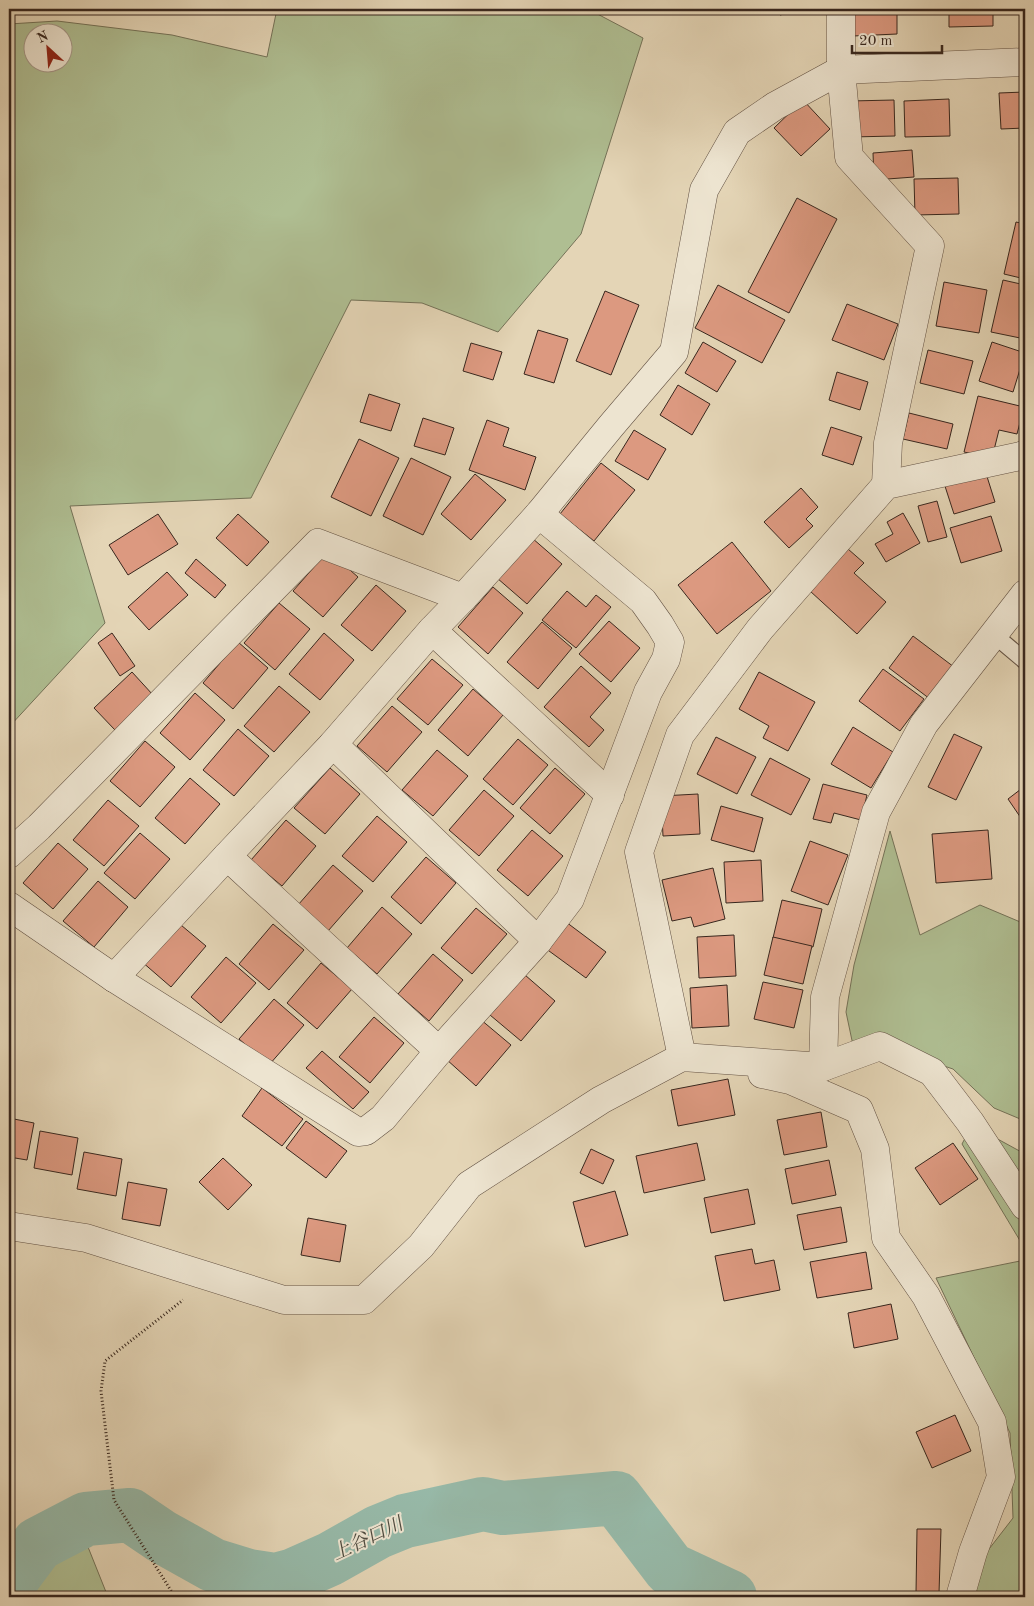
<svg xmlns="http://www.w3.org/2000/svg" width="1034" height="1606" viewBox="0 0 1034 1606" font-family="'Old Standard TT','Noto Serif JP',serif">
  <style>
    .green { fill: #afbe92; stroke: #747258; fill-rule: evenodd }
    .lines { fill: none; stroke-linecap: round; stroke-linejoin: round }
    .river { stroke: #97b9a8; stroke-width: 54 }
    .building { fill: #dc9980; stroke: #38271e }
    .service-casing { stroke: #635244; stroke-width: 18 }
    .minor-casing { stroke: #635244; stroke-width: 29 }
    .path { stroke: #38271e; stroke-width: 3; stroke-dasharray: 1 2.5; stroke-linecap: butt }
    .service { stroke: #ede4d0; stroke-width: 16 }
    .minor { stroke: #ede4d0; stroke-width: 28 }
    .labels { text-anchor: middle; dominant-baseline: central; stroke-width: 4; stroke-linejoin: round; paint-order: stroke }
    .water-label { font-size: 19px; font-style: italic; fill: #504c40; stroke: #ede4d0 }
  </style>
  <rect width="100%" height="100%" fill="#e4d5b6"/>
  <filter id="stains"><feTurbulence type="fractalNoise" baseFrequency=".004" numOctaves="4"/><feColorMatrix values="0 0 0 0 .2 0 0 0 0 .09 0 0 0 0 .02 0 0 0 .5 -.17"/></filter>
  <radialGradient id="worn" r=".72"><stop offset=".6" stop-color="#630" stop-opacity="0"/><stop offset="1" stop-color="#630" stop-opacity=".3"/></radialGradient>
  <g class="green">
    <path d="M277,9h311l55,29 -62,196 -83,98 -76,-29 -71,-3 -100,198 -181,8 35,117 -96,104v-703l48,-3 115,14 95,22zM32,32h30v30h-30z"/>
    <path d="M890,831l30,104 60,-30 45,19v197l-31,-13 -41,-39 -45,-15 -54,-4 -8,-38 8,-47z"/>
    <path d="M972,1125l53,29v95l-63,-105z"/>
    <path d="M1025,1260v337h-45l-11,-22 44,-57 -3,-85 -74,-155z"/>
    <path d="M86,1542l22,55h-89l27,-36z"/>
  </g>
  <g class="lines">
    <path class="river" d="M9,1583l29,-39 48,-25 44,-4 31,21 52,29 36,11 26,4 19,-5 36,-16 48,-27 27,-11 78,-17 20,4 113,-10 54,71 60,28"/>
  </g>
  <g class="building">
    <path d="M779,9h26l-25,6z"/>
    <path d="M853,9h44v25l-44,2z"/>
    <path d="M949,9h44v17l-44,1z"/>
    <path d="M1025,92v36l-24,1 -2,-36z"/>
    <path d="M949,99l1,37 -45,1 -1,-36z"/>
    <path d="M803,100l27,29 -29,27 -27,-28z"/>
    <path d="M894,100l1,36 -44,1 -1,-36z"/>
    <path d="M912,150l2,27 -40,3 -1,-27z"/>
    <path d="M958,178l1,36 -44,1 -1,-36z"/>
    <path d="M797,198l40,21 -48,94 -41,-21z"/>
    <path d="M1016,222l9,2v55l-21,-5z"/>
    <path d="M1003,280l22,5v54l-34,-7z"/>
    <path d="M944,282l43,8 -8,43 -43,-7z"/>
    <path d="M718,285l67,35 -23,43 -67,-35z"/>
    <path d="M605,291l34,14 -28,70 -35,-14z"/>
    <path d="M847,304l51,20 -14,36 -52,-20z"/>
    <path d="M538,330l30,9 -14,44 -30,-9z"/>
    <path d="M703,342l33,19 -19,31 -32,-19z"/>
    <path d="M992,342l33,11 -12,39 -34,-11z"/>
    <path d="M471,343l31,9 -9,28 -30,-9z"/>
    <path d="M928,350l45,11 -9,33 -44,-11z"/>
    <path d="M837,372l31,10 -8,28 -31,-10z"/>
    <path d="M678,385l32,19 -18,31 -32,-20z"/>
    <path d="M369,394l31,10 -9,27 -31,-9z"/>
    <path d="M978,396l46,11 -7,27 -18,-4 -7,28 -28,-6z"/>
    <path d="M909,413l44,11 -6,25 -44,-10z"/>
    <path d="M423,418l31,10 -9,27 -31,-9z"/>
    <path d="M487,420l22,8 -6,18 33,11 -11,33 -56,-20z"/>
    <path d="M831,427l31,10 -9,28 -31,-10z"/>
    <path d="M634,430l32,19 -18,31 -33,-19z"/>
    <path d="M359,439l40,19 -28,58 -40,-19z"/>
    <path d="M411,458l40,19 -28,58 -40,-19z"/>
    <path d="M601,463l34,27 -41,51 -34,-27z"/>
    <path d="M984,467l11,35 -41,12 -11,-34z"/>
    <path d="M475,474l31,26 -35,40 -30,-26z"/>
    <path d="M801,488l17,19 -12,12 7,7 -24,22 -25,-26z"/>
    <path d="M937,501l10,36 -19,5 -10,-36z"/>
    <path d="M903,513l17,30 -34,19 -11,-18 18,-10 -6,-12z"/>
    <path d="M158,514l20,30 -50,31 -19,-30z"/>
    <path d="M238,514l31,28 -22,24 -31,-28z"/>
    <path d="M991,516l11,35 -41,12 -11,-35z"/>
    <path d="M532,538l30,26 -35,40 -30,-26z"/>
    <path d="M732,542l39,49 -54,43 -39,-49z"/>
    <path d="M848,549l16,14 -10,10 32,29 -29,32 -47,-43z"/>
    <path d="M328,551l30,26 -35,40 -30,-26z"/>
    <path d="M196,559l30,26 -11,13 -30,-25z"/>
    <path d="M167,572l21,23 -39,35 -21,-23z"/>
    <path d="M376,585l30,26 -34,40 -31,-26z"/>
    <path d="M493,587l30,26 -35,41 -30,-27z"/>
    <path d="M567,591l19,16 10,-12 15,12 -35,41 -34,-28z"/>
    <path d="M279,603l31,26 -35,41 -31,-27z"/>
    <path d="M609,621l31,27 -29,34 -32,-28z"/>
    <path d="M542,622l30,26 -34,41 -31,-27z"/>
    <path d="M112,633l23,33 -15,10 -22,-33z"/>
    <path d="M324,633l30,27 -34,40 -31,-26z"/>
    <path d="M913,636l41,31 -24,32 -41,-31z"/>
    <path d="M238,642l30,26 -35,41 -30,-26z"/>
    <path d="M432,659l31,26 -35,40 -31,-26z"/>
    <path d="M581,666l30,27 -21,24 14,13 -15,17 -45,-40z"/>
    <path d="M883,669l41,30 -24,32 -41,-30z"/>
    <path d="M132,672l21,23 -38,35 -21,-22z"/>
    <path d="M759,672l56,30 -27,49 -25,-13 6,-12 -30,-17z"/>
    <path d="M279,686l31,26 -36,40 -30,-26z"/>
    <path d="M473,689l30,26 -35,41 -30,-26z"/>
    <path d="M195,693l30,27 -35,40 -30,-27z"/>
    <path d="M392,706l30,26 -35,40 -30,-26z"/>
    <path d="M853,727l40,25 -22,36 -40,-24z"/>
    <path d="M238,729l31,27 -35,40 -31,-26z"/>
    <path d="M954,734l28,13 -26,53 -28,-13z"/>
    <path d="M716,737l40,20 -19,37 -40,-20z"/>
    <path d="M518,739l30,26 -35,40 -30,-26z"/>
    <path d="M145,741l30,26 -35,40 -30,-26z"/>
    <path d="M437,750l31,26 -35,40 -31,-26z"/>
    <path d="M770,758l40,21 -19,36 -40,-20z"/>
    <path d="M330,768l30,26 -35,40 -31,-26z"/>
    <path d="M555,768l30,26 -35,40 -30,-26z"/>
    <path d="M190,778l30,26 -35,40 -30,-26z"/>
    <path d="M823,784l44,11 -6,25 -27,-7 -3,10 -18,-4z"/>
    <path d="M1025,786v38l-17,-25z"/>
    <path d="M484,790l30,26 -35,40 -30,-26z"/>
    <path d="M698,794l2,40 -37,2 -2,-40z"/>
    <path d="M108,800l31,26 -35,40 -31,-26z"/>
    <path d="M721,806l42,12 -9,34 -43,-12z"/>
    <path d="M377,816l30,26 -34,40 -31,-26z"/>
    <path d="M286,820l30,26 -34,40 -31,-26z"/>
    <path d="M532,830l31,26 -35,40 -31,-26z"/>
    <path d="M988,830l4,49 -56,4 -4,-49z"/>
    <path d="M140,833l30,26 -35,40 -31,-26z"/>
    <path d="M810,841l38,14 -20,50 -37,-14z"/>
    <path d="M58,843l30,26 -35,40 -30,-26z"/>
    <path d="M426,857l30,26 -35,41 -30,-27z"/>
    <path d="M761,860l2,41 -37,2 -2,-41z"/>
    <path d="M333,865l30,26 -35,40 -30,-26z"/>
    <path d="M713,868l12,51 -31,8 -3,-10 -19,4 -10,-41z"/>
    <path d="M98,881l30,26 -34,40 -31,-26z"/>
    <path d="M782,900l40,9 -9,38 -40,-9z"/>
    <path d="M382,907l30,27 -35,40 -30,-26z"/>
    <path d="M476,908l31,26 -35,40 -31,-26z"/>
    <path d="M175,920l31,26 -35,41 -30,-26z"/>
    <path d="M566,922l40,30 -20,26 -41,-30z"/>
    <path d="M273,924l31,26 -35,40 -30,-26z"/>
    <path d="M734,935l2,41 -37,2 -2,-41z"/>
    <path d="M773,937l39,9 -9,38 -39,-9z"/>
    <path d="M433,954l30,26 -34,41 -31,-27z"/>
    <path d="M226,957l30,26 -35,40 -30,-26z"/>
    <path d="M321,963l31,26 -35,40 -30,-26z"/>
    <path d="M525,975l30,26 -34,40 -31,-26z"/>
    <path d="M763,982l40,8 -9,38 -40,-9z"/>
    <path d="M727,985l2,41 -37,2 -2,-40z"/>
    <path d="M274,999l30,26 -35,40 -30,-26z"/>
    <path d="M374,1017l30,26 -34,40 -31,-26z"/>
    <path d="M480,1019l31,26 -35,41 -30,-27z"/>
    <path d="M322,1051l47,41 -16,17 -47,-41z"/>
    <path d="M728,1079l7,36 -57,11 -7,-36z"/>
    <path d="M262,1088l41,31 -21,27 -40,-30z"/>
    <path d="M821,1112l6,35 -43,8 -7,-35z"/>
    <path d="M9,1118l25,5 -7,37 -18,-3z"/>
    <path d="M306,1121l41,30 -21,27 -40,-30z"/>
    <path d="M40,1131l38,7 -6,37 -38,-7z"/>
    <path d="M697,1143l8,37 -61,13 -8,-37z"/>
    <path d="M953,1143l25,36 -38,26 -25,-37z"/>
    <path d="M591,1149l23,11 -11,24 -23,-11z"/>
    <path d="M84,1152l38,7 -6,37 -39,-7z"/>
    <path d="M223,1158l29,27 -24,25 -29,-28z"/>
    <path d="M829,1160l7,35 -44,9 -7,-35z"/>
    <path d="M128,1182l39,7 -7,37 -38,-7z"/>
    <path d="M748,1189l7,35 -44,9 -7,-35z"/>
    <path d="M615,1191l13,44 -43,12 -12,-45z"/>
    <path d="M841,1207l6,35 -43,8 -7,-35z"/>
    <path d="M308,1218l38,7 -6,37 -39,-7z"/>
    <path d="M752,1249l3,15 19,-4 6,30 -56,11 -9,-45z"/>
    <path d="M866,1252l6,37 -55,9 -7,-36z"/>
    <path d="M891,1304l7,35 -44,9 -6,-35z"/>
    <path d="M955,1415l16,36 -39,17 -16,-36z"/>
    <path d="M917,1529h24l-2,64h-23z"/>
  </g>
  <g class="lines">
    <g class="service-casing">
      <path id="service" d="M993,634l32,27"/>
    </g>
    <g class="minor-casing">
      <g id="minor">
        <path d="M841,9v61l8,87 81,89 -42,197 -2,42"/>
        <path d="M432,630l178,165"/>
        <path d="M333,744l205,197"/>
        <path d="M9,854l30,-27 279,-284 145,55"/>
        <path d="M227,856l212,195"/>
        <path d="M9,906l105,72 244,154 8,-1 17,-13 56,-67 99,-110 32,-42 78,-207 18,-33 4,-17 -10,-17 -17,-24 -104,-87"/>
        <path d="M114,978l113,-122 106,-112 99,-114 31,-32 76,-84 72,-88 63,-74 30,-162 33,-58 38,-26 66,-36 184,-8"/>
        <path d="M682,1057l-43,-205 41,-117 80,-106 126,-144 139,-30"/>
        <path d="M823,1067l2,-70 51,-185 48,-88 101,-130"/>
        <path d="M762,1074l28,6 69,30 16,39 11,89 40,58 66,126 9,55 -28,75 -13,45"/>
        <path d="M9,1226l77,12 198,62h80l57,-54 48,-61 132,-85 81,-43 141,10 57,-21 52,26 38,50 55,84"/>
      </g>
    </g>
    <path class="path" d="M175,1597l-61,-97 -13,-109 4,-30 78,-61"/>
    <use href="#service" class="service"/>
    <use href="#minor" class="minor"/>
  </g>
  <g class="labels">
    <g class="water-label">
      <text transform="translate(368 1540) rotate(-25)">上谷口川</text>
    </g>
  </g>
  <rect width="1034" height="1606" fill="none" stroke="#e4d5b6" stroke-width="30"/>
  <rect x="10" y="10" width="1014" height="1586" fill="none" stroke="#38271e" stroke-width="2.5"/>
  <rect x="15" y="15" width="1004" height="1576" fill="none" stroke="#38271e"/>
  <g transform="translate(48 48) rotate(334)"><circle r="24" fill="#ede4d0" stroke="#a59889"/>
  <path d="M0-4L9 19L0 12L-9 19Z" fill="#8f2418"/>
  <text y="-8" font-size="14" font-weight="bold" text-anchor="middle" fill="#38271e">N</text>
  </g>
  <path d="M852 45v8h90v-8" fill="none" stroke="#38271e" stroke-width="2.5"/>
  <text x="859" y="45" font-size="15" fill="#38271e" stroke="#ede4d0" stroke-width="4" paint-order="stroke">20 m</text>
  <rect width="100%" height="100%" filter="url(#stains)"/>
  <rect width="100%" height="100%" fill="url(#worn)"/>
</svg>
